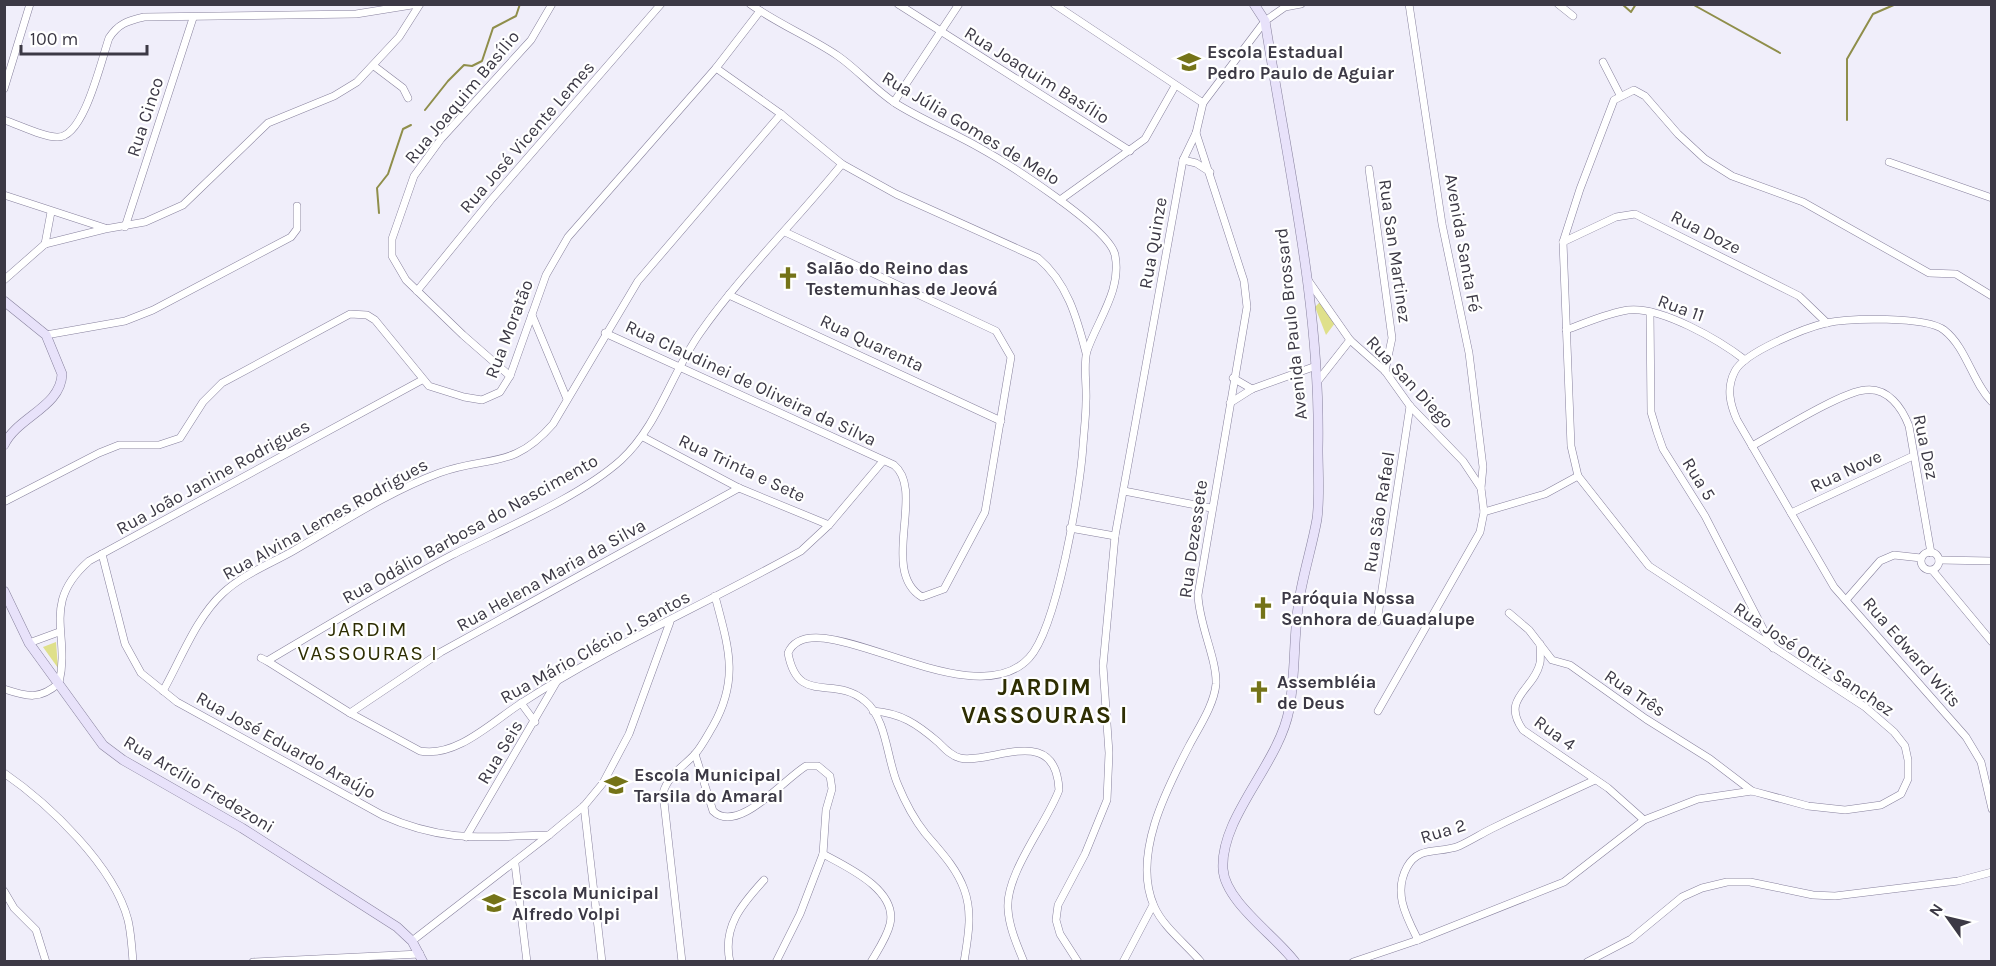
<svg xmlns="http://www.w3.org/2000/svg" width="1996" height="966" viewBox="0 0 1996 966" font-family="Karla,sans-serif">
  <style>
    .green { fill: #dfe08b }
    .lines { fill: none; stroke-linecap: round; stroke-linejoin: round }
    .stream { stroke: #8f8e4a; stroke-width: 2 }
    .street-casing { stroke: #87819d; stroke-width: 8 }
    .secondary-casing { stroke: #87819d; stroke-width: 10 }
    .street { stroke: #fff; stroke-width: 7 }
    .secondary { stroke: #e8e2fa; stroke-width: 9 }
    .labels { text-anchor: middle; dominant-baseline: central; stroke-width: 4.5; stroke-linejoin: round; paint-order: stroke }
    .poi-label { font-size: 18px; font-weight: bold; fill: #3c3945; stroke: #fff; text-anchor: start }
    .street-label { font-size: 18px; fill: #3c3945; stroke: #fff }
    .quarter-label { font-size: 21px; letter-spacing: 1.5px; fill: #2e2e03; stroke: #fff }
    .district-label { font-size: 24px; font-weight: bold; letter-spacing: 1.5px; fill: #2e2e03; stroke: #fff }
  </style>
  <rect width="100%" height="100%" fill="#f0eefa"/>
  <g class="green">
    <path d="M1320,302l15,21 -9,12 -11,-28z"/>
    <path d="M56,642l2,26 -15,-21z"/>
  </g>
  <g class="lines">
    <g class="stream">
      <path d="M1622,4l9,8 5,-8"/>
      <path d="M1692,4l88,49"/>
      <path d="M425,110l23,-29 16,-16 8,1 10,-5 11,-33 23,-12 4,-12"/>
      <path d="M1847,120v-61l26,-45 23,-10"/>
      <path d="M379,213l-2,-25 11,-14 15,-45 8,-4"/>
    </g>
    <g class="street-casing">
      <g id="street">
        <path d="M750,4c28,20 60,33 88,52 20,14 36,33 57,47 27,17 57,29 85,45 27,15 130,80 135,107 7,35 -17,64 -28,96 -4,14 0,35 -1,50 0,15 -2,30 -3,45 -3,45 -26,182 -54,212 -58,63 -217,-62 -241,-5 10,54 46,21 77,48 22,18 22,60 33,84 7,17 16,34 27,48 15,18 31,34 39,56 9,24 4,48 0,73"/>
        <path d="M898,4l232,147"/>
        <path d="M1054,4l149,99"/>
        <path d="M1409,4l33,220 27,129 14,114 -2,21"/>
        <path d="M1558,4l15,12"/>
        <path d="M1603,62l17,33"/>
        <path d="M374,66l29,22 5,10"/>
        <path d="M716,68l65,46 61,50 54,30 142,64c29,24 39,60 48,95"/>
        <path d="M4,89l26,-85"/>
        <path d="M894,102l65,-98"/>
        <path d="M4,120c13,4 41,18 54,17 26,0 43,-76 51,-99 9,-14 18,-17 35,-21l212,-3 62,-10"/>
        <path d="M1196,133l48,148 3,26 -49,288c1,30 19,64 18,89 -2,21 -17,43 -27,62 -23,44 -57,110 -35,160 9,21 32,38 47,56"/>
        <path d="M1183,160l13,3 14,9"/>
        <path d="M1889,162l103,36"/>
        <path d="M1369,169l23,169 -7,33"/>
        <path d="M4,195l101,33"/>
        <path d="M1060,200l85,-61 30,-53"/>
        <path d="M125,227l68,-209"/>
        <path d="M1563,242l53,-25 19,-3 164,82 28,27"/>
        <path d="M45,244l6,-32"/>
        <path d="M4,280l41,-36 60,-15 40,-7 38,-17 85,-82 66,-27 23,-14 42,-45 21,-33"/>
        <path d="M1308,280l42,60 35,31 25,35 53,55 18,27 3,24 -4,20 -102,179"/>
        <path d="M417,291l74,-91 170,-196"/>
        <path d="M729,295l272,126"/>
        <path d="M1650,312l1,100 6,20 6,17 42,67 68,132"/>
        <path d="M532,315l35,84"/>
        <path d="M1566,330c20,-7 41,-17 62,-20 33,-4 91,30 117,50"/>
        <path d="M605,333l289,132c32,26 -15,106 28,132l22,-8 41,-77 26,-155 -15,-26 -211,-99"/>
        <path d="M46,335l79,-14 28,-11 138,-73 6,-8v-23"/>
        <path d="M510,376l-47,-41 -57,-55 -14,-24v-17l22,-63 27,-37 90,-99 21,-36"/>
        <path d="M1233,378l19,11"/>
        <path d="M1317,382l33,-42"/>
        <path d="M1992,402c-20,-20 -25,-54 -48,-72 -18,-14 -95,-12 -118,-7 -21,5 -81,29 -91,48 -9,17 -5,33 2,49l97,167 132,150 15,25 11,47"/>
        <path d="M1230,403l22,-14 64,-23"/>
        <path d="M643,437l96,51 90,37"/>
        <path d="M1752,446c24,-13 89,-54 113,-56 23,-3 37,18 44,36l22,127"/>
        <path d="M1124,491l87,17"/>
        <path d="M4,502l95,-49 20,-8h40l21,-7 23,-36 19,-19 128,-69 17,1 8,5 54,66 35,11 18,3 18,-8 10,-16 36,-101 22,-38 148,-169 44,-57"/>
        <path d="M1484,512l61,-18 33,-18"/>
        <path d="M1791,513l122,-57"/>
        <path d="M1070,528l45,8"/>
        <circle cx="1930" cy="561" r="9"/>
        <path d="M102,554l23,90 16,29 36,29 205,113c62,28 102,22 167,20"/>
        <path d="M1939,560l53,1"/>
        <path d="M1933,571l59,71"/>
        <path d="M1846,600l34,-39 14,-6 27,3"/>
        <path d="M1509,613l20,17 23,30 18,5 76,54 64,40 42,32"/>
        <path d="M1377,622l33,-216"/>
        <path d="M29,643l30,-11"/>
        <path d="M1540,644c0,6 1,13 0,19 -6,27 -40,35 -17,67l85,58 36,32"/>
        <path d="M261,658l6,3c61,-36 122,-73 185,-106 51,-26 128,-58 169,-95 37,-34 50,-86 79,-127 42,-60 96,-112 142,-169"/>
        <path d="M267,661l83,52 70,38c36,7 72,-29 100,-47 89,-58 188,-101 281,-153l28,-26 54,-64"/>
        <path d="M4,689c24,8 36,11 55,-6 12,-49 -19,-79 30,-122l333,-181"/>
        <path d="M163,691c18,-32 33,-73 60,-98 19,-18 47,-29 70,-42 47,-27 95,-59 146,-78 50,-18 74,-3 114,-49l85,-143 143,-167"/>
        <path d="M521,703l14,19"/>
        <path d="M873,711c28,2 44,13 65,31 6,6 13,14 22,16 31,7 96,-36 99,32 -12,33 -54,84 -51,119 1,18 9,36 16,53"/>
        <path d="M350,713l91,-61 298,-164"/>
        <path d="M695,754l18,57c25,24 71,-32 93,-45h12l12,10 2,13 -6,21 -3,44 -23,60 -24,48"/>
        <path d="M4,773c45,31 110,93 124,147 3,13 4,28 5,42"/>
        <path d="M584,806l18,156"/>
        <path d="M466,837l91,-156"/>
        <path d="M823,854c24,13 75,36 67,70 -3,13 -12,26 -19,38"/>
        <path d="M515,864l12,98"/>
        <path d="M4,891l10,17 22,22 10,32"/>
        <path d="M1418,940c-12,-24 -25,-47 -11,-73 12,-22 32,-13 52,-21 11,-5 22,-12 32,-17 35,-17 69,-33 104,-49"/>
        <path d="M412,941l137,-106 35,-29 19,-23 26,-49 41,-112"/>
        <path d="M253,962l167,-8"/>
        <path d="M682,962l-19,-169c5,-18 20,-26 32,-39 7,-8 12,-18 18,-28 27,-48 15,-80 2,-130"/>
        <path d="M730,962c-8,-35 12,-58 34,-82"/>
        <path d="M1078,962l-18,-28 -4,-14 2,-15 27,-51 22,-54 2,-47 -6,-87 12,-130 68,-376 13,-27 7,-30 62,-82 20,-14 16,-3"/>
        <path d="M1123,962l30,-57"/>
        <path d="M1353,962l65,-22 146,-58 80,-62 54,-21 54,-8 56,15 37,4 36,-5 20,-11 7,-15v-19l-3,-14 -11,-14 -29,-25 -216,-141 -71,-90 -7,-30 -8,-204 17,-53 34,-89 20,-10 11,6 33,38 27,25 27,17 71,26 126,71 27,1 36,22"/>
        <path d="M1587,962l44,-23 51,-42 20,-9 25,-6h23l63,13 22,1 123,-15 34,-9"/>
      </g>
    </g>
    <g class="secondary-casing">
      <g id="secondary">
        <path d="M1254,4l11,17c22,141 56,285 53,428 0,23 2,47 -1,70 -5,28 -14,55 -18,82 -6,36 -3,73 -10,109 -10,54 -69,107 -66,159 2,33 53,67 72,93"/>
        <path d="M4,301l42,34 16,39c-1,33 -45,43 -58,71"/>
        <path d="M4,591l25,52 74,102 20,15 119,68 155,99 15,14 11,21"/>
      </g>
    </g>
    <use href="#street" class="street"/>
    <use href="#secondary" class="secondary"/>
  </g>
  <defs>
    <g id="school-bare" transform="scale(1.8)"><path d="M0-5L7-2L0 1L-7-2ZM-4 1L0 2.5L4 1V4Q0 6-4 4Z" fill="#747318" stroke="#fff" stroke-width="2.5" paint-order="stroke"/></g>
    <g id="church-bare" transform="scale(1.8)"><path d="M-1.2-6h2.4v3.5h3.3v2.4h-3.3V6h-2.4V-.1h-3.3v-2.4h3.3Z" fill="#747318" stroke="#fff" stroke-width="2.5" paint-order="stroke"/></g>
  </defs>
  <g fill-rule="evenodd">
    <use href="#school-bare" x="1189" y="62"/>
    <use href="#church-bare" x="788" y="278"/>
    <use href="#church-bare" x="1263" y="608"/>
    <use href="#church-bare" x="1259" y="692"/>
    <use href="#school-bare" x="616" y="785"/>
    <use href="#school-bare" x="494" y="903"/>
  </g>
  <g class="labels">
    <g class="poi-label">
      <text x="1207" y="52">Escola Estadual<tspan x="1207" dy="21">Pedro Paulo de Aguiar</tspan></text>
      <text x="806" y="268">Salão do Reino das<tspan x="806" dy="21">Testemunhas de Jeová</tspan></text>
      <text x="1281" y="598">Paróquia Nossa<tspan x="1281" dy="21">Senhora de Guadalupe</tspan></text>
      <text x="1277" y="682">Assembléia<tspan x="1277" dy="21">de Deus</tspan></text>
      <text x="634" y="775">Escola Municipal<tspan x="634" dy="21">Tarsila do Amaral</tspan></text>
      <text x="512" y="893">Escola Municipal<tspan x="512" dy="21">Alfredo Volpi</tspan></text>
    </g>
    <g class="street-label">
      <text transform="translate(1037 75) rotate(32)">Rua Joaquim Basílio</text>
      <text transform="translate(462 97) rotate(-50)">Rua Joaquim Basílio</text>
      <text transform="translate(145 117) rotate(-72)">Rua Cinco</text>
      <text transform="translate(971 128) rotate(31)">Rua Júlia Gomes de Melo</text>
      <text transform="translate(527 137) rotate(-49)">Rua José Vicente Lemes</text>
      <text transform="translate(1706 232) rotate(27)">Rua Doze</text>
      <text transform="translate(1153 243) rotate(-80)">Rua Quinze</text>
      <text transform="translate(1463 243) rotate(80)">Avenida Santa Fé</text>
      <text transform="translate(1395 251) rotate(82)">Rua San Martinez</text>
      <text transform="translate(1681 308) rotate(20)">Rua 11</text>
      <text transform="translate(1291 324) rotate(-96)">Avenida Paulo Brossard</text>
      <text transform="translate(509 329) rotate(-69)">Rua Moratão</text>
      <text transform="translate(872 343) rotate(25)">Rua Quarenta</text>
      <text transform="translate(1410 382) rotate(47)">Rua San Diego</text>
      <text transform="translate(751 383) rotate(25)">Rua Claudinei de Oliveira da Silva</text>
      <text transform="translate(1926 447) rotate(78)">Rua Dez</text>
      <text transform="translate(742 468) rotate(25)">Rua Trinta e Sete</text>
      <text transform="translate(1846 471) rotate(-25)">Rua Nove</text>
      <text transform="translate(213 477) rotate(-29)">Rua João Janine Rodrigues</text>
      <text transform="translate(1699 479) rotate(58)">Rua 5</text>
      <text transform="translate(1379 512) rotate(-81)">Rua São Rafael</text>
      <text transform="translate(325 519) rotate(-29)">Rua Alvina Lemes Rodrigues</text>
      <text transform="translate(470 529) rotate(-29)">Rua Odálio Barbosa do Nascimento</text>
      <text transform="translate(1193 539) rotate(-82)">Rua Dezessete</text>
      <text transform="translate(551 575) rotate(-29)">Rua Helena Maria da Silva</text>
      <text transform="translate(595 647) rotate(-29)">Rua Mário Clécio J. Santos</text>
      <text transform="translate(1912 652) rotate(49)">Rua Edward Wits</text>
      <text transform="translate(1814 659) rotate(34)">Rua José Ortiz Sanchez</text>
      <text transform="translate(1635 693) rotate(34)">Rua Três</text>
      <text transform="translate(1555 733) rotate(36)">Rua 4</text>
      <text transform="translate(286 745) rotate(29)">Rua José Eduardo Araújo</text>
      <text transform="translate(500 752) rotate(-59)">Rua Seis</text>
      <text transform="translate(199 784) rotate(31)">Rua Arcílio Fredezoni</text>
      <text transform="translate(1443 831) rotate(-17)">Rua 2</text>
    </g>
    <g class="quarter-label">
      <text x="368" y="629">JARDIM<tspan x="368" dy="24">VASSOURAS I</tspan></text>
    </g>
    <g class="district-label">
      <text x="1045" y="687">JARDIM<tspan x="1045" dy="28">VASSOURAS I</tspan></text>
    </g>
  </g>
  <rect width="1996" height="966" fill="none" stroke="#3c3945" stroke-width="12"/>
  <g transform="translate(1948 918) rotate(304)" stroke="#ffffff" stroke-width="4.5" paint-order="stroke">
  <path d="M0-4.5L10 22L0 15L-10 22Z" fill="#3c3945"/>
  <text y="-9" font-size="16" font-weight="bold" text-anchor="middle" fill="#3c3945">N</text>
  </g>
  <path d="M21 45v9h126v-9" fill="none" stroke="#3c3945" stroke-width="3"/>
  <text x="30" y="45" font-size="18" fill="#3c3945" stroke="#ffffff" stroke-width="4.5" paint-order="stroke">100 m</text>
</svg>
